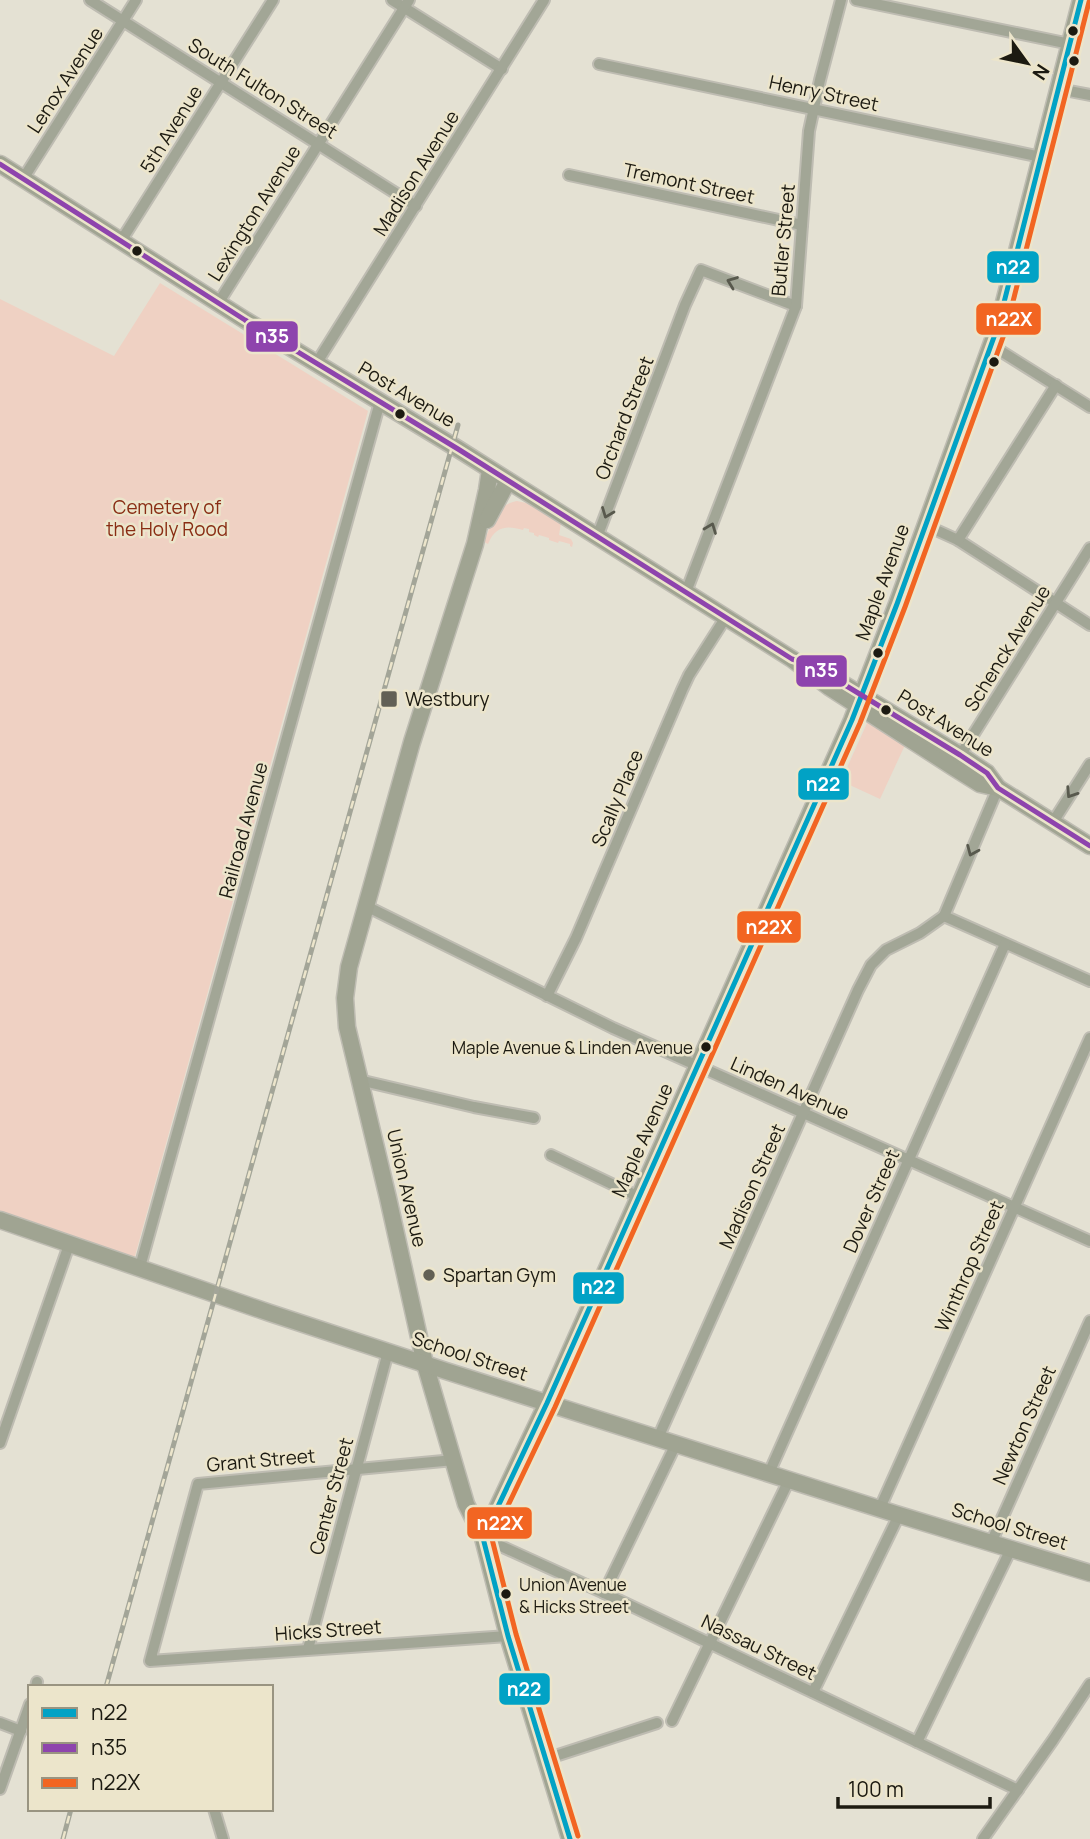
<svg xmlns="http://www.w3.org/2000/svg" width="1090" height="1839" viewBox="0 0 1090 1839" font-family="Manrope,sans-serif">
  <style>
    .green { fill: #efd1c3 }
    .lines { fill: none; stroke-linecap: round; stroke-linejoin: round }
    .street-casing { stroke: #bebcb2; stroke-width: 14 }
    .secondary-casing { stroke: #bebcb2; stroke-width: 19 }
    .street { stroke: #a2a696; stroke-width: 10 }
    .secondary { stroke: #a0a492; stroke-width: 16 }
    .rail-casing { stroke: #a3a598; stroke-width: 5 }
    .rail { stroke: #ece5cb; stroke-width: 2.5; stroke-dasharray: 8; stroke-linecap: butt }
    .bus-1-casing { stroke: #ece5cb; stroke-width: 10 }
    .bus-2-casing { stroke: #ece5cb; stroke-width: 10 }
    .bus-3-casing { stroke: #ece5cb; stroke-width: 10 }
    .bus-1 { stroke: #01a2c5; stroke-width: 5 }
    .bus-2 { stroke: #8e44ad; stroke-width: 5 }
    .bus-3 { stroke: #f26522; stroke-width: 5 }
    .oneway { stroke: #58594d }
    .bus-dot { fill: #1c1a11; stroke: #ece5cb; stroke-width: 2.5 }
    .poi-dot { fill: #626055; stroke: #ece5cb; stroke-width: 2.5 }
    .labels { text-anchor: middle; dominant-baseline: central; stroke-width: 5; stroke-linejoin: round; paint-order: stroke }
    .bus-label { font-size: 17px; fill: #1c1a11; stroke: #ece5cb; text-anchor: end }
    .street-label { font-size: 19px; fill: #1c1a11; stroke: #ece5cb }
    .park-label { font-size: 19px; fill: #892d14; stroke: #ece5cb }
    .poi-label { font-size: 19px; fill: #1c1a11; stroke: #ece5cb; text-anchor: start }
    .line-badge { stroke: #ece5cb; stroke-width: 2.5 }
    .badge-label { font-size: 19px; text-anchor: middle; font-weight: bold; fill: #fff }
  </style>
  <rect width="100%" height="100%" fill="#e4e1d3"/>
  <g class="green">
    <path d="M160,283l208,128 -233,845 -6,3 -129,-47v-913l114,57z"/>
    <path d="M517,501l9,2 35,20 -2,12 12,4 2,4 -1,4 -2,-1v-2l-11,-3 -1,2 -9,-3v-2l-10,-3 -1,2 -4,-2v-2l-5,-1v-3l-5,-1 -1,2c-16,-5 -28,-4 -35,14l-4,-2c8,-19 11,-37 33,-41z"/>
    <path d="M868,721l37,24 -25,54 -39,-18z"/>
  </g>
  <g class="lines">
    <g class="street-casing">
      <g id="street">
        <path d="M90,0l326,206"/>
        <path d="M392,0l110,69"/>
        <path d="M856,0l214,44"/>
        <path d="M599,64l442,93"/>
        <path d="M1059,89l31,6"/>
        <path d="M569,175l233,50"/>
        <path d="M23,179l113,-179"/>
        <path d="M121,241l152,-241"/>
        <path d="M219,302l190,-302"/>
        <path d="M991,345l99,62"/>
        <path d="M316,364l228,-364"/>
        <path d="M925,525l33,15 132,85"/>
        <path d="M597,537l88,-232 16,-35 95,36"/>
        <path d="M958,540l98,-155"/>
        <path d="M686,592l110,-286 13,-175 11,-51 21,-80"/>
        <path d="M958,759l132,-211"/>
        <path d="M1053,822l37,-58"/>
        <path d="M366,906l247,122 477,213"/>
        <path d="M944,916l146,65"/>
        <path d="M547,996l29,-58 106,-248 7,-15 37,-58"/>
        <path d="M359,1080l115,27 60,11"/>
        <path d="M551,1155l88,42"/>
        <path d="M140,1267l240,-865"/>
        <path d="M658,1438l200,-448 13,-25 15,-15 34,-17 24,-17 54,-128"/>
        <path d="M0,1443l69,-198"/>
        <path d="M454,1460l-256,24 -48,177 358,-25"/>
        <path d="M769,1473l236,-529"/>
        <path d="M880,1508l210,-470"/>
        <path d="M483,1538l121,55 414,197"/>
        <path d="M991,1543l99,-222"/>
        <path d="M604,1593l72,-149"/>
        <path d="M308,1649l80,-297"/>
        <path d="M36,1687l1,-5"/>
        <path d="M813,1692l86,-177"/>
        <path d="M672,1721l117,-241"/>
        <path d="M0,1723l21,8"/>
        <path d="M917,1742l94,-193"/>
        <path d="M546,1759l111,-36"/>
        <path d="M0,1789l30,-85"/>
        <path d="M214,1809l9,30"/>
        <path d="M983,1839l70,-99 37,-56"/>
      </g>
    </g>
    <g class="secondary-casing">
      <g id="secondary">
        <path d="M0,164l245,156 213,129 334,210 37,28 124,80 27,17 18,4 92,58"/>
        <path d="M490,470l-3,20 -12,54 -63,198 -63,225 -4,31 2,29 41,171 37,166 41,140 17,34 25,98 62,203"/>
        <path d="M487,520l21,-39"/>
        <path d="M830,676l130,79 27,18 11,15"/>
        <path d="M0,1220l270,93 176,58 450,143 194,59"/>
        <path d="M483,1538l64,-135 305,-683 45,-116 101,-278 83,-326"/>
      </g>
    </g>
    <use href="#street" class="street"/>
    <use href="#secondary" class="secondary"/>
    <g class="rail-casing">
      <g id="rail">
        <path d="M106,1687l352,-1262"/>
        <path d="M63,1839l8,-30"/>
      </g>
    </g>
    <use href="#rail" class="rail"/>
    <g class="bus-1-casing">
      <g id="bus-1">
        <path d="M483,1538l64,-135 305,-683 45,-116 101,-278 83,-326"/>
        <path d="M483,1538l25,98 62,203"/>
      </g>
    </g>
    <g class="bus-2-casing">
      <path id="bus-2" d="M0,164l245,156 213,129 334,210 20,6 148,90 27,18 11,15 92,58"/>
    </g>
    <g class="bus-3-casing">
      <path id="bus-3" d="M578,1836l-62,-202 -24,-95 63,-132 305,-684 45,-116 101,-278 83,-327"/>
    </g>
    <use href="#bus-1" class="bus-1"/>
    <use href="#bus-2" class="bus-2"/>
    <use href="#bus-3" class="bus-3"/>
  </g>
  <defs><path id="oneway-chevron" d="M-2-3.5L2.5 0L-2 3.5" fill="none" stroke-width="1.6" stroke-linecap="round" stroke-linejoin="round" transform="scale(1.75)"/></defs>
  <g class="oneway">
    <use href="#oneway-chevron" transform="translate(732 282) rotate(-159)"/>
    <use href="#oneway-chevron" transform="translate(607 513) rotate(111)"/>
    <use href="#oneway-chevron" transform="translate(711 528) rotate(-69)"/>
    <use href="#oneway-chevron" transform="translate(1071 793) rotate(123)"/>
    <use href="#oneway-chevron" transform="translate(972 851) rotate(113)"/>
  </g>
  <g class="bus-dot">
    <circle cx="1073" cy="31" r="6"/>
    <circle cx="1074" cy="61" r="6"/>
    <circle cx="137" cy="251" r="6"/>
    <circle cx="994" cy="362" r="6"/>
    <circle cx="400" cy="414" r="6"/>
    <circle cx="878" cy="653" r="6"/>
    <circle cx="886" cy="710" r="6"/>
    <circle cx="706" cy="1047" r="6"/>
    <circle cx="506" cy="1594" r="6"/>
  </g>
  <g class="poi-dot">
    <rect x="380" y="690" width="18" height="18" rx="3.5"/>
    <circle cx="429" cy="1275" r="7"/>
  </g>
  <g class="labels">
    <g class="bus-label">
      <text x="693" y="1047">Maple Avenue &amp; Linden Avenue</text>
      <text x="519" y="1584" text-anchor="start">Union Avenue<tspan x="519" dy="22">&amp; Hicks Street</tspan></text>
    </g>
    <g class="street-label">
      <text transform="translate(65 80) rotate(-57)">Lenox Avenue</text>
      <text transform="translate(263 88) rotate(32)">South Fulton Street</text>
      <text transform="translate(824 93) rotate(12)">Henry Street</text>
      <text transform="translate(171 129) rotate(-58)">5th Avenue</text>
      <text transform="translate(416 173) rotate(-58)">Madison Avenue</text>
      <text transform="translate(689 183) rotate(12)">Tremont Street</text>
      <text transform="translate(254 213) rotate(-58)">Lexington Avenue</text>
      <text transform="translate(783 240) rotate(-85)">Butler Street</text>
      <text transform="translate(407 394) rotate(31)">Post Avenue</text>
      <text transform="translate(624 418) rotate(-69)">Orchard Street</text>
      <text transform="translate(882 582) rotate(-70)">Maple Avenue</text>
      <text transform="translate(1007 648) rotate(-58)">Schenck Avenue</text>
      <text transform="translate(946 723) rotate(32)">Post Avenue</text>
      <text transform="translate(617 798) rotate(-67)">Scally Place</text>
      <text transform="translate(243 830) rotate(-75)">Railroad Avenue</text>
      <text transform="translate(790 1088) rotate(24)">Linden Avenue</text>
      <text transform="translate(642 1140) rotate(-66)">Maple Avenue</text>
      <text transform="translate(752 1186) rotate(-66)">Madison Street</text>
      <text transform="translate(407 1188) rotate(77)">Union Avenue</text>
      <text transform="translate(871 1201) rotate(-66)">Dover Street</text>
      <text transform="translate(969 1266) rotate(-66)">Winthrop Street</text>
      <text transform="translate(470 1356) rotate(18)">School Street</text>
      <text transform="translate(1024 1425) rotate(-66)">Newton Street</text>
      <text transform="translate(261 1460) rotate(-5)">Grant Street</text>
      <text transform="translate(331 1496) rotate(-75)">Center Street</text>
      <text transform="translate(1010 1526) rotate(17)">School Street</text>
      <text transform="translate(328 1630) rotate(-4)">Hicks Street</text>
      <text transform="translate(759 1647) rotate(26)">Nassau Street</text>
    </g>
    <g class="park-label">
      <text x="167" y="507">Cemetery of<tspan x="167" dy="22">the Holy Rood</tspan></text>
    </g>
    <g class="poi-label">
      <text x="405" y="699">Westbury</text>
      <text x="443" y="1275">Spartan Gym</text>
    </g>
  </g>
  <g class="line-badge">
    <rect x="986" y="250" width="54" height="34" rx="7" fill="#01a2c5"/>
    <rect x="975" y="302" width="67" height="34" rx="7" fill="#f26522"/>
    <rect x="245" y="320" width="54" height="33" rx="7" fill="#8e44ad"/>
    <rect x="795" y="654" width="53" height="34" rx="7" fill="#8e44ad"/>
    <rect x="797" y="767" width="53" height="34" rx="7" fill="#01a2c5"/>
    <rect x="736" y="910" width="66" height="34" rx="7" fill="#f26522"/>
    <rect x="572" y="1271" width="53" height="34" rx="7" fill="#01a2c5"/>
    <rect x="466" y="1506" width="67" height="34" rx="7" fill="#f26522"/>
    <rect x="498" y="1672" width="53" height="34" rx="7" fill="#01a2c5"/>
  </g>
  <g class="badge-label">
    <text x="1013" y="274">n22</text>
    <text x="1009" y="326">n22X</text>
    <text x="272" y="343">n35</text>
    <text x="821" y="677">n35</text>
    <text x="823" y="791">n22</text>
    <text x="769" y="934">n22X</text>
    <text x="598" y="1294">n22</text>
    <text x="500" y="1530">n22X</text>
    <text x="524" y="1696">n22</text>
  </g>
  <rect x="28" y="1685" width="245" height="126" fill="#ece5cb" stroke="#999481" stroke-width="2"/>
  <rect x="42" y="1708" width="35" height="10" fill="#01a2c5" stroke="#999481" stroke-width="2"/>
  <text x="91" y="1720" font-size="21" fill="#1c1a11">n22</text>
  <rect x="42" y="1743" width="35" height="10" fill="#8e44ad" stroke="#999481" stroke-width="2"/>
  <text x="91" y="1755" font-size="21" fill="#1c1a11">n35</text>
  <rect x="42" y="1778" width="35" height="10" fill="#f26522" stroke="#999481" stroke-width="2"/>
  <text x="91" y="1790" font-size="21" fill="#1c1a11">n22X</text>
  <g transform="translate(1027 63) rotate(123)" stroke="#ece5cb" stroke-width="5" paint-order="stroke">
  <path d="M0-5L12 26L0 18L-12 26Z" fill="#1c1a11"/>
  <text y="-10" font-size="19" font-weight="bold" text-anchor="middle" fill="#1c1a11">N</text>
  </g>
  <path d="M838 1797v10h152v-10" fill="none" stroke="#1c1a11" stroke-width="3.5"/>
  <text x="848" y="1797" font-size="21" fill="#1c1a11" stroke="#ece5cb" stroke-width="5" paint-order="stroke">100 m</text>
</svg>
